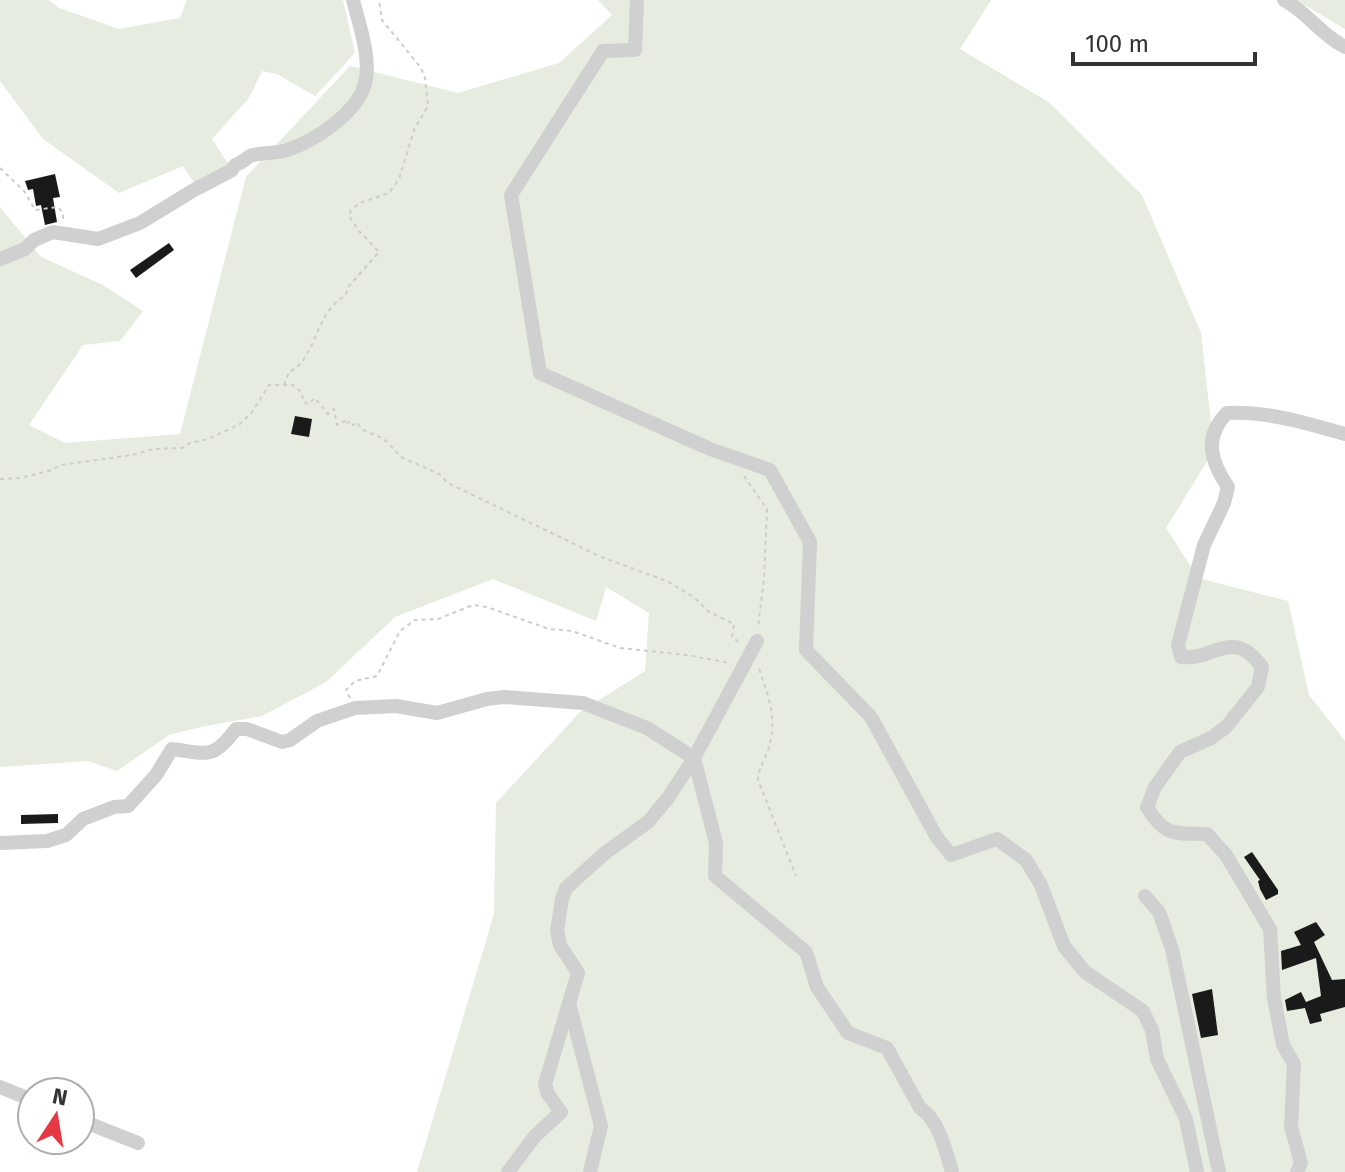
<svg xmlns="http://www.w3.org/2000/svg" width="1345" height="1172" viewBox="0 0 1345 1172" font-family="'Fira Sans',sans-serif">
  <style>
    .green { fill: #e6ecdf }
    .building { fill: #1a1a1a }
    .lines { fill: none; stroke-linecap: round; stroke-linejoin: round }
    .path { stroke: #cdcdcd; stroke-width: 2; stroke-dasharray: 4 4; stroke-linecap: butt }
    .minor { stroke: #d0d0d0; stroke-width: 14 }
  </style>
  <rect width="100%" height="100%" fill="#fff"/>
  <g class="green">
    <path d="M0,0h48l11,8 60,21 61,-11 7,-18h156l12,53 -40,43 -38,-22 -15,-3 -13,27 -37,41 24,37 -34,18 -19,-28 -64,27 -76,-54 -43,-58z"/>
    <path d="M598,0h393l-31,49 90,54 92,92 59,138 13,117 -48,78 32,50 90,23 21,94 36,46v431h-928l77,-258 2,-111 84,-91 65,-41 4,-58 -43,-26 -10,34 -103,-42 -98,38 -69,65 -64,34 -61,11 -32,8 -52,36 -29,-10 -88,6v-560l41,50 62,28 40,26 -23,30 -37,4 -54,80 36,18 115,-9 66,-257 104,-111 108,27 101,-30 53,-48z"/>
    <path d="M1296,0h49v29z"/>
  </g>
  <g class="building">
    <path d="M55,174l5,23 -7,1 4,24 -12,3 -4,-20 -5,1 -3,-17 -5,1 -3,-9z"/>
    <path d="M169,243l5,7 -38,28 -6,-8z"/>
    <path d="M295,416l17,3 -3,18 -18,-3z"/>
    <path d="M58,814v9l-37,1v-9z"/>
    <path d="M1252,852l26,38v4l-12,6 -6,-11 -2,-8 2,-1 -16,-23z"/>
    <path d="M1316,922l9,13 -11,7 18,38 13,-1v28l-25,7 2,7 -12,3 -5,-16 -18,3 -2,-11 16,-8 5,10 15,-6 -5,-38 -34,12 -1,-19 20,-6 -7,-13z"/>
    <path d="M1212,989l6,46 -17,3 -9,-44z"/>
  </g>
  <g class="lines">
    <g class="path">
      <path d="M0,168l25,24 10,18 23,-3 5,6v9"/>
      <path d="M284,385l5,-13c28,-13 25,-59 56,-76l4,-10 30,-34 -20,-21 -10,-15 2,-6 9,-7 29,-10 10,-14 15,-49 14,-24 -3,-28 -4,-10 -39,-48 -3,-20"/>
      <path d="M744,476l23,33 -3,71 -6,47"/>
      <path d="M0,479l20,-1 29,-7 12,-6 71,-10 21,-6 29,-1 8,-5 18,-4 32,-15 12,-12 17,-27h24l9,8 1,9 5,2 7,-6 13,16 6,-5 3,16 8,-4v3l4,-2 3,4 5,-4 4,7 23,10 17,18 38,17 9,9 151,73 70,26 26,16 14,14 25,12 -2,13 8,6"/>
      <path d="M759,669c10,28 19,51 9,81 -4,12 -9,17 -10,30l38,96"/>
      <path d="M350,698l-4,-8 9,-9 22,-5 23,-45 15,-11 23,-1 35,-14 14,2 62,22 23,2 48,17 67,7 42,8"/>
    </g>
    <g class="minor">
      <path d="M637,0l-2,50 -32,1 -92,144 29,178 170,76 60,21 40,72 -4,108 65,67 65,119 15,19 46,-16 29,21 15,25 23,61 21,26 58,39 9,19 5,29 29,60 11,53"/>
      <path d="M1284,0c23,12 37,35 61,47"/>
      <path d="M0,259l25,-10 9,-9 19,-8 45,7 42,-16 54,-33 38,-20 3,-5c7,-2 9,-5 15,-9 10,-4 26,-2 37,-6 28,-9 74,-39 79,-71 4,-25 -7,-55 -13,-79"/>
      <path d="M0,843l47,-2 19,-6 17,-16 31,-12 14,-1 28,-31 16,-26c34,4 40,12 64,-20h11l35,13 8,-2 27,-19 38,-13 41,-2 41,7 50,-14 17,-2 79,6 64,25 47,30 22,85 -1,33 91,76 11,35 31,46 39,15 33,60c19,12 26,43 32,64"/>
      <path d="M1145,896l14,16 13,37 47,223"/>
      <path d="M569,1003l32,123 -11,46"/>
      <path d="M0,1087l32,13"/>
      <path d="M80,1120l58,23"/>
      <path d="M508,1172l27,-36 26,-24 -13,-18 -3,-10 33,-111 -18,-28 -3,-14 5,-32 4,-11 39,-35 43,-31 20,-24 26,-40 63,-117"/>
      <path d="M1297,1172l4,-9 -10,-36 3,-63 -11,-19 -9,-47 -4,-69 -44,-74 -19,-21c-33,-1 -42,3 -60,-27l8,-20 25,-35 31,-14 15,-11 32,-40 4,-20c-30,-41 -47,-6 -81,-10l-3,-12 26,-100 20,-42 4,-16c-17,-25 -25,-50 -1,-74 40,-2 80,10 118,21"/>
    </g>
  </g>
  <g transform="translate(56 1116) rotate(12)"><circle r="38" fill="#ffffff" stroke="#adadad" stroke-width="2"/>
  <path d="M0-6L14 30L0 20L-14 30Z" fill="#e63946"/>
  <text y="-12" font-size="22" font-weight="bold" text-anchor="middle" fill="#333333">N</text>
  </g>
  <path d="M1073 52v12h182v-12" fill="none" stroke="#333333" stroke-width="4"/>
  <text x="1085" y="52" font-size="24" fill="#333333" stroke="#ffffff" stroke-width="6" paint-order="stroke">100 m</text>
</svg>
